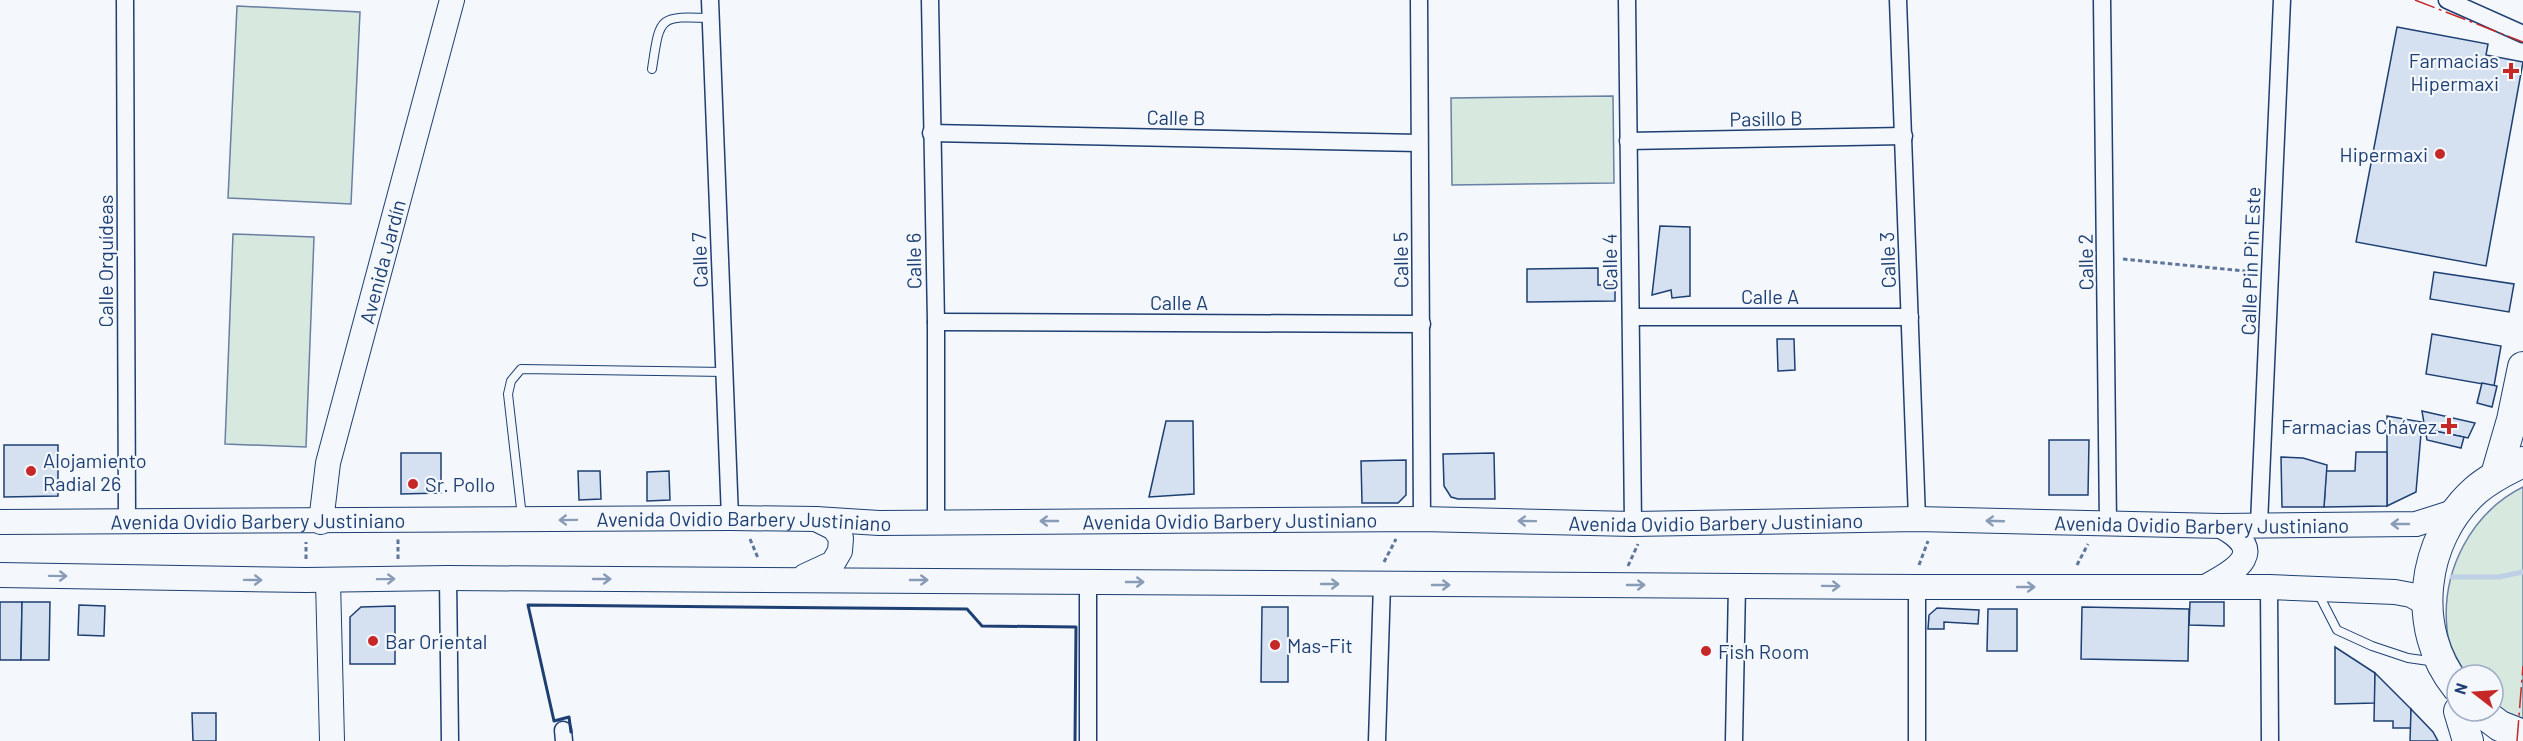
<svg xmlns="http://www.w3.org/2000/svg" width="2523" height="741" viewBox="0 0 2523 741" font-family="Barlow,sans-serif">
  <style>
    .green { fill: #d7e8df; stroke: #687fa3; stroke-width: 1.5 }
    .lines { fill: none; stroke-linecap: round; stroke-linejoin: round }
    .stream { stroke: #bed0e5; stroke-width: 5 }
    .building { fill: #d5e0f0; stroke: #1d3f73; stroke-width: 1.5 }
    .lane-casing { stroke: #1d3f73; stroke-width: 10 }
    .street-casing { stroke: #1d3f73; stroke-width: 19 }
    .secondary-casing { stroke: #1d3f73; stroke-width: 26 }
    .highway-casing { stroke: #1d3f73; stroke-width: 32 }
    .path { stroke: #5e769c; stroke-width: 3; stroke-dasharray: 4.5 3; stroke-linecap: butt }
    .lane { stroke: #f4f7fb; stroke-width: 8 }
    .street { stroke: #f4f7fb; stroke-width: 16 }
    .secondary { stroke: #f4f7fb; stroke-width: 24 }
    .highway { stroke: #f4f7fb; stroke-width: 30 }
    .wall { stroke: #1d3f73; stroke-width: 3 }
    .power { stroke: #c62828; stroke-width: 1.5; stroke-dasharray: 21 4.5 3 4.5; stroke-linecap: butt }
    .oneway { stroke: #889bb7 }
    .poi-dot { fill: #c62828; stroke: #f4f7fb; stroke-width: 2 }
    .labels { text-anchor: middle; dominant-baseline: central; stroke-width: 4.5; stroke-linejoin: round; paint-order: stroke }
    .poi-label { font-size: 20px; fill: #1d3f73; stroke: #f4f7fb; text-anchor: start }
    .street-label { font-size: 20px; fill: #1d3f73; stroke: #f4f7fb }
  </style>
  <rect width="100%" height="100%" fill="#f4f7fb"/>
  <g class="green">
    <path d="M237,6l123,6 -9,192 -123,-6z"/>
    <path d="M1613,96l1,87 -162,2 -1,-87z"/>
    <path d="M233,234l81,3 -8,210 -81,-3z"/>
    <path d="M2523,487v235l-30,-18v-29h-26c-8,-12 -19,-31 -20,-46 -6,-58 24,-116 76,-142z"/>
  </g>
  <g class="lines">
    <path class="stream" d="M2452,577h47l24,-5"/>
  </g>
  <g class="building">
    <path d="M2397,27l91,17 -2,11 37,7 -37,204 -130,-24z"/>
    <path d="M1660,226l30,1v69l-18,2 -1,-8 -19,5z"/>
    <path d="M1598,268v17h17v16l-88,1v-33z"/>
    <path d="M2434,272l80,12 -5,28 -79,-13z"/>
    <path d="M2432,334l69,12 -7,40 -68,-12z"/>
    <path d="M1777,339h17l1,31 -17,1z"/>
    <path d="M2482,383l15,3 -5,21 -15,-4z"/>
    <path d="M2422,411l53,12 -7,15 -43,-9z"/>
    <path d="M2387,416l35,6 -6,70 -29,14z"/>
    <path d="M1166,421h27l1,73 -45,3z"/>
    <path d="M2425,429l39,8 -3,11 -34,-8z"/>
    <path d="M2049,440h40l-1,55h-39z"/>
    <path d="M4,445h54v51l-54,1z"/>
    <path d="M2356,452h31v54l-63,1 2,-36h29z"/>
    <path d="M401,453h40v40l-40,1z"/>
    <path d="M1494,453l1,46h-37l-7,-2 -7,-11 -1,-32z"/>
    <path d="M2281,457l22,1 24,7 -3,42h-42z"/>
    <path d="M1406,460v35l-8,8h-36l-1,-42z"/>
    <path d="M578,471h22l1,28 -22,1z"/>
    <path d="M669,471l1,29 -23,1v-29z"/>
    <path d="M0,602h22l-1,58h-21z"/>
    <path d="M22,602h28l-1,58h-28z"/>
    <path d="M2190,602h34v24l-35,-1z"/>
    <path d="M79,605l26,1 -1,30 -26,-1z"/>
    <path d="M395,606v58h-45v-47l11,-10z"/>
    <path d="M1262,607h26v75h-27z"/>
    <path d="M2082,607l107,2 -1,52 -107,-2z"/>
    <path d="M1937,608l42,2 -1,14 -34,-2v7h-16l1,-14z"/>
    <path d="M1988,609h29v42h-30z"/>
    <path d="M2335,647l40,26v30l-40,1z"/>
    <path d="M2375,673l36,36v19h-18v-7h-19z"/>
    <path d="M2411,709l22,23 5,9h-28z"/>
    <path d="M192,713h24v28h-23z"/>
  </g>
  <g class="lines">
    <g class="lane-casing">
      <g id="lane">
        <path d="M652,69c8,-53 6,-53 59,-51"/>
        <path d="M522,517l-14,-123 3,-13 10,-12 204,3"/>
        <path d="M2318,593l19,37 35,16 36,12 28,4"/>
      </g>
    </g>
    <g class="street-casing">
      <g id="street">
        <path d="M125,0l2,521"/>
        <path d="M710,0l20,518"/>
        <path d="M930,0l6,322v200"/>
        <path d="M1419,0l3,519"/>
        <path d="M1627,0l6,524"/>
        <path d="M1898,0l19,519"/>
        <path d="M2102,0l6,524"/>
        <path d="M2447,0l76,34"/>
        <path d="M931,133l488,10"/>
        <path d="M1628,141l276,-5"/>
        <path d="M1631,317h279"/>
        <path d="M936,322l486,2"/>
        <path d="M2259,524l23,-524"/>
        <path d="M448,578l2,163"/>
        <path d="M1088,582v159"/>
        <path d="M1917,587v154"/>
        <path d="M2269,587l1,154"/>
        <path d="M563,730l1,11"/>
        <path d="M1377,741l5,-157"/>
        <path d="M1734,741l3,-156"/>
      </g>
    </g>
    <g class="secondary-casing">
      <g id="secondary">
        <path id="s1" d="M0,522l730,-4 86,1 63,4 543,-4 211,5 284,-5 304,7 195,-2 41,-13"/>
        <path id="s2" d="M321,522l7,-59 124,-463"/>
        <path d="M0,575l306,5 142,-2 1469,9h352l126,5 16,3 16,9"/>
        <path d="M805,576l28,-13 7,-12 1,-13 -7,-10 -18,-9"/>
        <path d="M328,581l4,160"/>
        <path d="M2207,586c32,-17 60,-35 14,-60"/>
      </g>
    </g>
    <g class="highway-casing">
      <g id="highway">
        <path d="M2496,475l16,-55 11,-53"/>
        <path d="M2457,687c-47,-57 -36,-149 19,-197 14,-12 30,-20 47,-28"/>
        <path d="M2459,711l9,30"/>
        <path d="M2480,711l20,15 23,9"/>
      </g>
    </g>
    <g class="path">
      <path d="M2123,259l131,13"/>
      <path d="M750,539l8,19"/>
      <path d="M306,559v-17"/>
      <path d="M398,559v-20"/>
      <path d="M1384,562l12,-23"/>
      <path d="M1919,565l9,-24"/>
      <path d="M2077,565l11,-21"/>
      <path d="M1628,566l10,-22"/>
    </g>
    <use href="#lane" class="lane"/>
    <use href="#street" class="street"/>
    <use href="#secondary" class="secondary"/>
    <use href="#highway" class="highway"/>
    <path class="wall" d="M571,732l-2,-15 -15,4 -26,-116 439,4 15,17 94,1 -1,114"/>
    <g class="power">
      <path d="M2415,0l108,42"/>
      <path d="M2517,741l6,-75"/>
    </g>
  </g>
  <defs><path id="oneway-shaft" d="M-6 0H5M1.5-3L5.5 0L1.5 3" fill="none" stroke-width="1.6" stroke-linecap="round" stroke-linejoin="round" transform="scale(1.5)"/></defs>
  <g class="oneway">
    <use href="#oneway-shaft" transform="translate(568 520) rotate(179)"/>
    <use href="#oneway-shaft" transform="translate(1049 521) rotate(180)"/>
    <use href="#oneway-shaft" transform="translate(1527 521) rotate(-179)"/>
    <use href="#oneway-shaft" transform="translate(1995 521) rotate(-178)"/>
    <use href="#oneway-shaft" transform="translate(2400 524) rotate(180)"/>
    <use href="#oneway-shaft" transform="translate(58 576) rotate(1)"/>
    <use href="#oneway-shaft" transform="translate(386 579) rotate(-1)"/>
    <use href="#oneway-shaft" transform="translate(602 579)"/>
    <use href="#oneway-shaft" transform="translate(253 580) rotate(1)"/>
    <use href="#oneway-shaft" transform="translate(919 580)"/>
    <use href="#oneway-shaft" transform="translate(1135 582)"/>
    <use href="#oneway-shaft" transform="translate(1330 584)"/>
    <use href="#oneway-shaft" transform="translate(1441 585)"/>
    <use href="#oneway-shaft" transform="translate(1636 585)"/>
    <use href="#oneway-shaft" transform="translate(1831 586) rotate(1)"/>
    <use href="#oneway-shaft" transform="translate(2026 587)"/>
  </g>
  <g class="poi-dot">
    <path d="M2508 62h6v6h6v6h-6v6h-6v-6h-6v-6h6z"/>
    <circle cx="2440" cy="154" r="6"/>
    <path d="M2446 417h6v6h6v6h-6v6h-6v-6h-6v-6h6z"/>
    <circle cx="31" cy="471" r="6"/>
    <circle cx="413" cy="484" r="6"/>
    <circle cx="373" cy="641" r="6"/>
    <circle cx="1275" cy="645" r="6"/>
    <circle cx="1706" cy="651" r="6"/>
  </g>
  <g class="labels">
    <g class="poi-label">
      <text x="2499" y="60" text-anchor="end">Farmacias<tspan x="2499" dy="23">Hipermaxi</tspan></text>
      <text x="2428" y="154" text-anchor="end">Hipermaxi</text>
      <text x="2437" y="426" text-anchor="end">Farmacias Chávez</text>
      <text x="43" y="460">Alojamiento<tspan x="43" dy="23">Radial 26</tspan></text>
      <text x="425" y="484">Sr. Pollo</text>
      <text x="385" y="641">Bar Oriental</text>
      <text x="1287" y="645">Mas-Fit</text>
      <text x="1718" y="651">Fish Room</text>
    </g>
    <g class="street-label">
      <text transform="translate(1176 117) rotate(1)">Calle B</text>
      <text transform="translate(1766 118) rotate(-1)">Pasillo B</text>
      <text stroke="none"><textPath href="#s2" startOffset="268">Avenida Jardín</textPath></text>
      <text transform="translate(699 260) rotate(-92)">Calle 7</text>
      <text transform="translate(1400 260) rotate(-91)">Calle 5</text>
      <text transform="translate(1887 260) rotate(-92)">Calle 3</text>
      <text transform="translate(105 261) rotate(-90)">Calle Orquídeas</text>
      <text transform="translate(913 261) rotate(-91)">Calle 6</text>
      <text transform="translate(2250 261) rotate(-88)">Calle Pin Pin Este</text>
      <text transform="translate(1609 262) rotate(-91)">Calle 4</text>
      <text transform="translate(2085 262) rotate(-91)">Calle 2</text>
      <text x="1770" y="296">Calle A</text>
      <text x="1179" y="302">Calle A</text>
      <text stroke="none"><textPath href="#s1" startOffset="1230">Avenida Ovidio Barbery Justiniano</textPath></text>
      <text stroke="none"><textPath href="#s1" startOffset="744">Avenida Ovidio Barbery Justiniano</textPath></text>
      <text stroke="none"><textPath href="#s1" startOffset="1716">Avenida Ovidio Barbery Justiniano</textPath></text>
      <text stroke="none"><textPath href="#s1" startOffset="258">Avenida Ovidio Barbery Justiniano</textPath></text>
      <text stroke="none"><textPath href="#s1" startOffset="2202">Avenida Ovidio Barbery Justiniano</textPath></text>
    </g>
  </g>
  <g transform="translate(2475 693) rotate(287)"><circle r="28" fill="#f4f7fb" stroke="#9eadc5" stroke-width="1.5"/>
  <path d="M0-4.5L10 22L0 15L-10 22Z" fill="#c62828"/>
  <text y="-9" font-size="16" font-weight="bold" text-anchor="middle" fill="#1d3f73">N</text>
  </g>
</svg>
